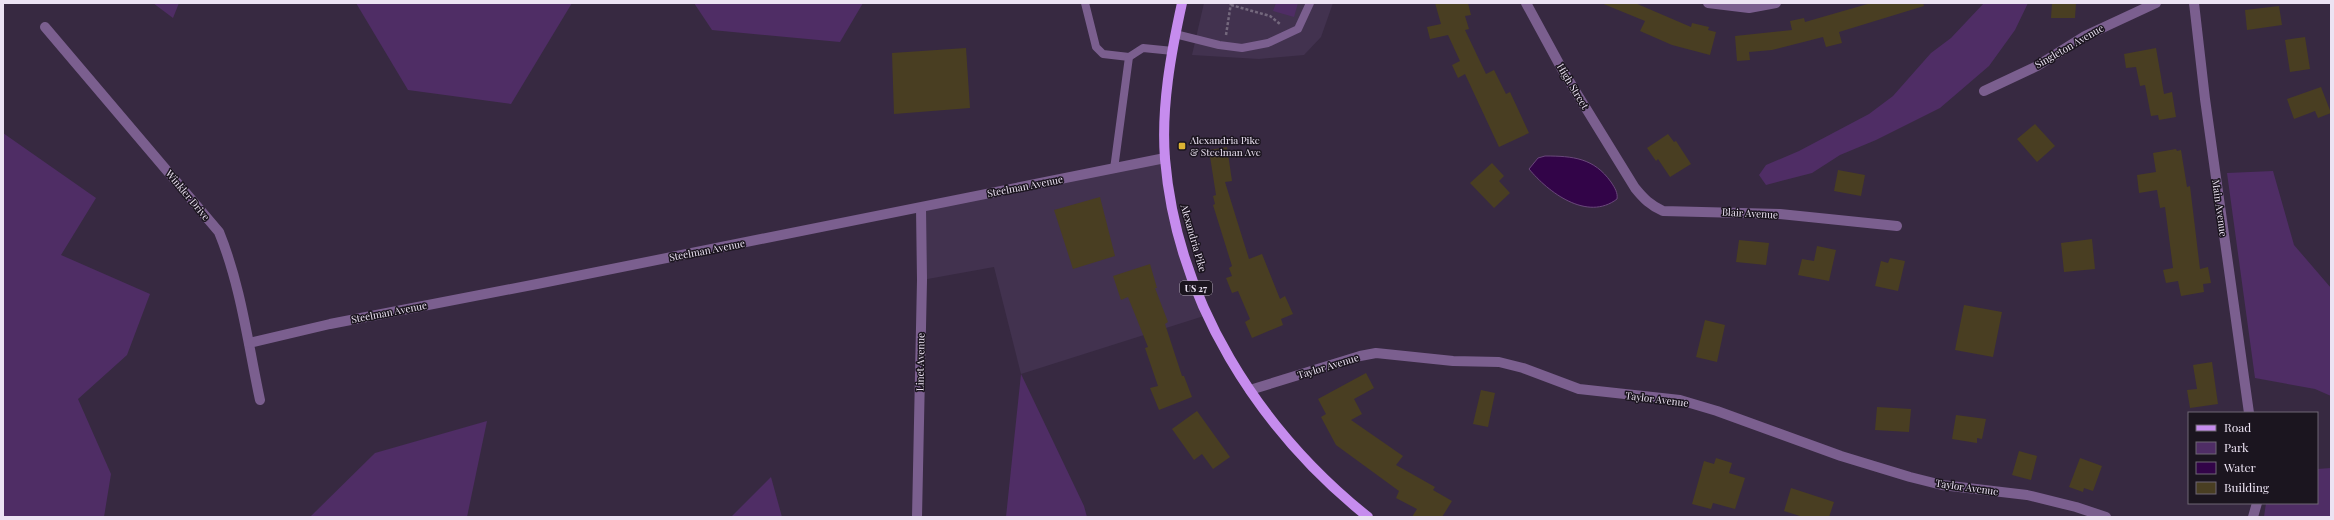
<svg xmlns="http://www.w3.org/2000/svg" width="2334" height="520" viewBox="0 0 2334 520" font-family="'Playfair Display',serif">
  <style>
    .built { fill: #42324f }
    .green { fill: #4f2d65 }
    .water { fill: #320448; stroke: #6a477b }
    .building { fill: #493e22 }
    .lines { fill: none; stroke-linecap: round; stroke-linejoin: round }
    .path { stroke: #74687d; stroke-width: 2.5; stroke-dasharray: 3 2; stroke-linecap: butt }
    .lane { stroke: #7b5f8f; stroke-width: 8 }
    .street { stroke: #7b5f8f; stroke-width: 10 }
    .primary { stroke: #c68cee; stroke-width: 10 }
    .poi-dot { fill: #dcb233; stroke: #1b151f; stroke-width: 1.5 }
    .labels { text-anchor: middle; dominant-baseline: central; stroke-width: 3; stroke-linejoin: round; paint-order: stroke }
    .shield { fill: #1b151f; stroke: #ada5b3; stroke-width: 1 }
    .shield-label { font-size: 9px; font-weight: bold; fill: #ece3f3 }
    .street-label { font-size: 10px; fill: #ece3f3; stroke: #1b151f }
    .poi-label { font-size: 10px; fill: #ece3f3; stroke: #1b151f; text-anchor: start }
  </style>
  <rect width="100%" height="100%" fill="#372941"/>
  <g class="built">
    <path d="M1204,3h129l-12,34 -17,18 -45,4 -67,-4z"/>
    <path d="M1165,158l8,58 34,99 -186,59 -27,-107 -72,13 -1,-72z"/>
  </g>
  <g class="green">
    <path d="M153,3h26l-6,15z"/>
    <path d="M356,3h216l-61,101 -103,-14z"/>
    <path d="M694,3h169l-23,39 -128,-12z"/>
    <path d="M1276,3h22l-4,14 -21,-6z"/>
    <path d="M1984,3h44l-13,27 -26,36 -49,42 -64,32 -36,15 -28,18 -46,12 -7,-10 7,-10 33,-14 70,-37 24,-18 38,-43 20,-15z"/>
    <path d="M3,133l93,65 -35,57 89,39 -23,61 -49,44 33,75 -7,43h-101z"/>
    <path d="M2273,171l21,74 37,43v108l-16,-7 -60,-11 -28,-205z"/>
    <path d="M1021,374l63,132 3,11h-81z"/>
    <path d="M487,421l-20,96h-157l65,-64z"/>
    <path d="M2331,468v49h-67l2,-14h51v-34z"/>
    <path d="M771,477l11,40h-51z"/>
  </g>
  <path class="water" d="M1545,156c28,0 49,2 66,26 4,6 7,11 6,17 -30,23 -69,-7 -88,-30l9,-11z"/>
  <g class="building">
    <path d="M1435,3h33l3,12 -6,1 4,13 -4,1 21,44 8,-4 12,24 4,-2 19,41 -30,14 -34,-73 -7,4 -6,-13 8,-4 -12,-26 -18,4 -3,-12 14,-3z"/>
    <path d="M1601,3h34l56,24 1,-4 17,4 -1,3 8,2 -6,23 -38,-10 -32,-14 5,-10z"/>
    <path d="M1871,3h52l1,3 -85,26 3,11 -16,4 -3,-10 -51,13 -23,2 1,8 -13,1 -2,-25 57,-6 -2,-9 14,-3 1,4z"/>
    <path d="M2052,3h24l-1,15h-24z"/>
    <path d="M2279,6l3,19 -35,5 -2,-20z"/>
    <path d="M2305,37l5,32 -20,3 -5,-32z"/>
    <path d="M966,48l4,60 -76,6 -2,-61z"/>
    <path d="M2156,48l8,46 8,-2 4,25 -17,3 -1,-5 -7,1 -6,-31 -5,1 -4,-19 -10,1 -2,-14z"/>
    <path d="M2321,87l10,26 -13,5 -3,-7 -21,8 -7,-20z"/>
    <path d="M2035,124l20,22 -18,16 -20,-23z"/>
    <path d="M1668,134l6,8 2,-1 15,23 -21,13 -12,-18 -2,2 -9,-13z"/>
    <path d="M1227,147l5,34 -7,1 24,77 13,-5 18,45 5,-3 8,18 -12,5 2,6 -31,13 -7,-16 5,-3 -12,-28 -6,2 -6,-15 6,-2 -3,-8 3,-2 -19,-61 2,-1 -2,-8 3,-1 -7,-45z"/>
    <path d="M2176,149l1,2 4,-1 6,37 3,-1 10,83 8,-2 3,16 -8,1 1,8 -23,4 -3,-15 -12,2 -3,-13 10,-2 -8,-61 -5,1 -3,-18 -18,3 -2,-18 19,-3 -3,-19z"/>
    <path d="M1492,163l12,13 -5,5 11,12 -16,15 -24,-25z"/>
    <path d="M1838,170l27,5 -4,21 -27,-5z"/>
    <path d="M1100,197l15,59 -42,13 -19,-59z"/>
    <path d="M2092,239l3,30 -31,3 -3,-29z"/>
    <path d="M1739,240l30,3 -3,22 -30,-3z"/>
    <path d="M1817,246l19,4 -7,31 -31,-6 4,-16 12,2z"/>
    <path d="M1890,258l15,3 -7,30 -23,-5 6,-25 7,2z"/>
    <path d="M1150,264l7,24h-2l13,34 -3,2 17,52h2l8,21 -33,13 -9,-22 8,-2 -13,-38 3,-1 -20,-50 -7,3 -8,-24z"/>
    <path d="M1964,305l38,7 -9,45 -38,-7z"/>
    <path d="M1705,320l20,5 -8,37 -21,-5z"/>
    <path d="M2212,362l6,42 -28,4 -3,-18 10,-1 -4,-24z"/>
    <path d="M1366,373l8,15 -20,11 8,15 -11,6 52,36 -7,9 39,22 -2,3 19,11 -10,16h-30l5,-8 -21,-11 3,-7 -63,-46 -15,-28 5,-3 -8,-15z"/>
    <path d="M1481,390l14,3 -7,34 -15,-3z"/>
    <path d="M1877,407l34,2 -2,23 -34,-2z"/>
    <path d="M1197,411l33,46 -17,12 -11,-15 -8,6 -22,-31z"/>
    <path d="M1956,415l30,4 -4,20 -5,-1v5l-25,-4z"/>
    <path d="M2019,451l18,5 -6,24 -19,-5z"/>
    <path d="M1716,458l16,5 -3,10 16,5 -10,31 -22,-6 -2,6 -19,-5 12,-43 10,3z"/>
    <path d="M2080,458l22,8 -9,25 -9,-3 -1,4 -14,-5z"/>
    <path d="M1791,488l43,14 -5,15h-26l-19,-6z"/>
  </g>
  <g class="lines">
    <g class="path">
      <path d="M1231,5l39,11 10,8"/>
      <path d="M1226,35l5,-32"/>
    </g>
    <g class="lane">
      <path d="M1085,3l11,44 7,7 26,3"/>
      <path d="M1175,34l44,11 23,3 26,-5 30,-14 12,-26"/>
      <path d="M1114,169l15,-112 14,-9 30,3"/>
    </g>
    <g class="street">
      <path d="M1526,3l37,68 72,117c9,11 15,17 28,23l117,3 117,12"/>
      <path d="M1708,3l41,5 27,-5"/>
      <path d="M2194,3l11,96 44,314"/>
      <path d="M45,27l174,205c22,54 29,112 41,168"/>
      <path d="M1984,91l53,-25 48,-30 71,-33"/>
      <path d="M249,343l81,-19 207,-40 628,-126"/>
      <path d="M1250,390l110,-34 16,-3 77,8 46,1 24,6 56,21 101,11 37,11 124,45 69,21 32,8 85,10 49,12 30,10"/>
      <path d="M917,517l5,-237 -1,-72"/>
      <path d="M2253,517l4,-14"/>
    </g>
    <path class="primary" d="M1182,3c-11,50 -21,104 -17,156 12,142 93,270 203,358"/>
  </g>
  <rect class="poi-dot" x="1178" y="142" width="8" height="8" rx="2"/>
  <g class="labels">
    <rect class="shield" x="1180" y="281" width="32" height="14" rx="3"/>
    <g class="shield-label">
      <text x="1196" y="288">US 27</text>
    </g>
    <g class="street-label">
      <text transform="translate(2069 46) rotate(-30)">Singleton Avenue</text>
      <text transform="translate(1573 86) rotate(59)">High Street</text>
      <text transform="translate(1025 186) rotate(-11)">Steelman Avenue</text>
      <text transform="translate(188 195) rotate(50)">Winkler Drive</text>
      <text transform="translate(2220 208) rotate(82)">Main Avenue</text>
      <text transform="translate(1750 213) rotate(3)">Blair Avenue</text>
      <text transform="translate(1194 238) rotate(74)">Alexandria Pike</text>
      <text transform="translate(707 250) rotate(-11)">Steelman Avenue</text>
      <text transform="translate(389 312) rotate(-11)">Steelman Avenue</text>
      <text transform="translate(920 362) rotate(-89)">Linet Avenue</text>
      <text transform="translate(1328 366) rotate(-17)">Taylor Avenue</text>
      <text transform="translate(1657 399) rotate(7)">Taylor Avenue</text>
      <text transform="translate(1967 487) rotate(8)">Taylor Avenue</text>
    </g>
    <g class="poi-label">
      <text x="1190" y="140">Alexandria Pike<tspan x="1190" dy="12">&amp; Steelman Ave</tspan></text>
    </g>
  </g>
  <rect width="2334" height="520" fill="none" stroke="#ece3f3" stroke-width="8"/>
  <rect x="2188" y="412" width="130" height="92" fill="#1b151f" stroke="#6f6774"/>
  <rect x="2196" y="425" width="20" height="6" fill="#c68cee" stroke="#6f6774"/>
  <text x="2224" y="432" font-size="12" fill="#ece3f3">Road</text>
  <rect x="2196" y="442" width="20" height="12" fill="#4f2d65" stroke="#6f6774"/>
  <text x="2224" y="452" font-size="12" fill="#ece3f3">Park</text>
  <rect x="2196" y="462" width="20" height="12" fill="#320448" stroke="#6f6774"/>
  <text x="2224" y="472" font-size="12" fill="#ece3f3">Water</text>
  <rect x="2196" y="482" width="20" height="12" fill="#493e22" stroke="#6f6774"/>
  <text x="2224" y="492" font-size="12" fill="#ece3f3">Building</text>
</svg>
